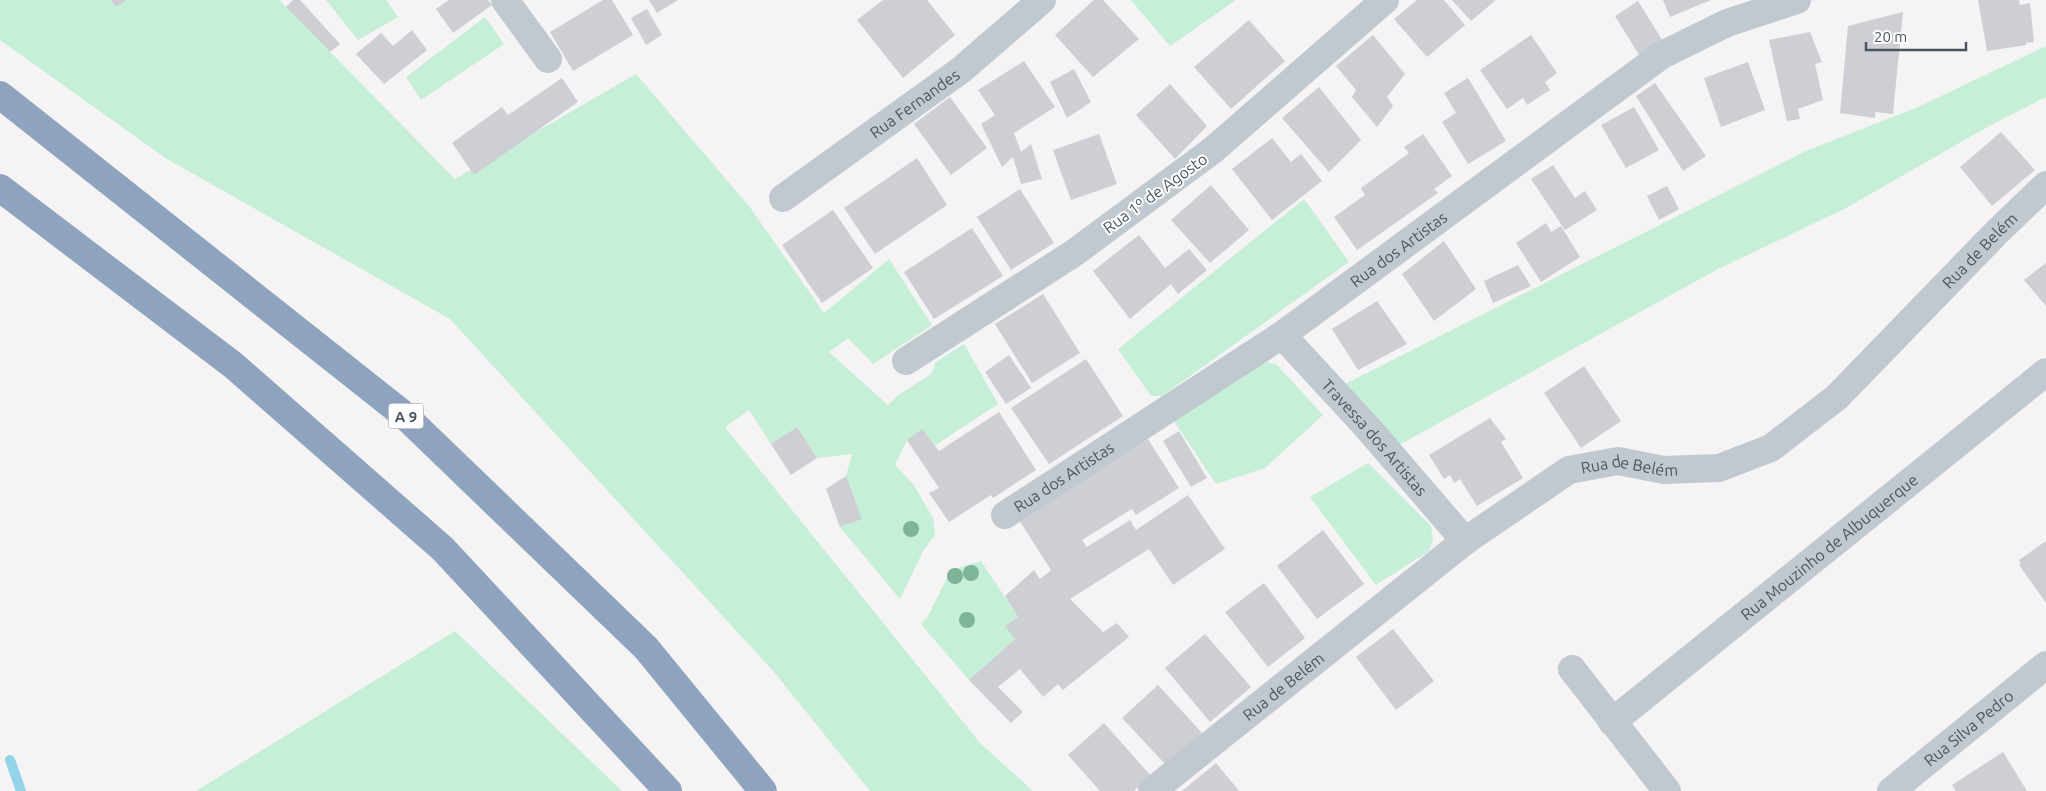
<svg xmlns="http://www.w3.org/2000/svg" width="2046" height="791" viewBox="0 0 2046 791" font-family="Ubuntu,sans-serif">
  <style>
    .green { fill: #c5efd7 }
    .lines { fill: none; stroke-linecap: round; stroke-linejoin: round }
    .stream { stroke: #94d4e9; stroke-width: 10 }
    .building { fill: #cdcfd4 }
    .minor { stroke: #c1c9d0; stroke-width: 28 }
    .highway { stroke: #8da3be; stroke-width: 28 }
    .tree { fill: #7eb49a }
    .labels { text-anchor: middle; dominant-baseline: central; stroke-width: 4; stroke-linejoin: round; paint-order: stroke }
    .shield { fill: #fff; stroke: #81888f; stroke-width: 1 }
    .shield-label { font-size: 15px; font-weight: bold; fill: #4b555f }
    .street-label { font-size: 16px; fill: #4b555f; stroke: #fff }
  </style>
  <rect width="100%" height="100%" fill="#f5f3f3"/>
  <g class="green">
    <path d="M0,0h279l176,179 181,-105 113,132 75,107 65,-54 43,66 -59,39 -25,-26 -19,14 59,53 9,-9 34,-22 5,-12 28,-18 34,60 -64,42 -27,-6 -12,25 18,19 20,34 2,17 -12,16 -23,48 -60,-72 21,-8 -15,-43 6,-22 -35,4 -20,-31 -26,17 -22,-34 -24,17 255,316 53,48h-163l-96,-119 -324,-353 -283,-160 -167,-119z"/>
    <path d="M326,0h60l12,17 -40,23z"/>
    <path d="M1131,0h105l-66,46z"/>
    <path d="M485,17l19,27 -83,56 -15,-23z"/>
    <path d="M2046,46v51l-57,29 -143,82 -128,61 -319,176 -56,-60 463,-234 112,-44z"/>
    <path d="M1304,199l45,63 -187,134h-11l-33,-47z"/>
    <path d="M1267,362l10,3 46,50 -58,53 -49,16 -44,-66 89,-54z"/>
    <path d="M1368,463l63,63 2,14 -4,11 -53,34 -66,-88z"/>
    <path d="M981,561l37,56 -3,22 -46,41 -48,-56 7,-8 23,-46z"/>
    <path d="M455,631l167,160h-426z"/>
  </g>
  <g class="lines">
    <path class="stream" d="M10,760l11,31"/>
  </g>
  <g class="building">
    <path d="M111,0h15l-10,7z"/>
    <path d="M293,0h7l40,44 -10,8 -44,-45z"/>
    <path d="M449,0h39l4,5 -39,28 -17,-24z"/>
    <path d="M603,0h9l21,35 -60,36 -23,-39z"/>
    <path d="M649,0h29l-21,13z"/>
    <path d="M883,0h44l28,35 -52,43 -46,-58z"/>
    <path d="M1094,0h9l36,39 -46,38 -38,-42z"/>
    <path d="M1417,0h27l21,25 -38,32 -33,-38z"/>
    <path d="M1452,0h44l-25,21z"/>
    <path d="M1663,0h48l-41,17z"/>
    <path d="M1978,0h41l1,5 10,-2 4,39 -8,1v2l-39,6z"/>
    <path d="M1638,1l26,42 -23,15 -26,-42z"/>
    <path d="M647,9l15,26 -16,10 -15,-27z"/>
    <path d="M1903,12l-10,102 -18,-2v6l-35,-5 8,-87z"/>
    <path d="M1249,20l36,41 -54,48 -37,-42z"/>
    <path d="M412,30l15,20 -43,34 -28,-30 25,-21 12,13z"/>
    <path d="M1810,32l12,30 -7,2 8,36 -25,9 2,10 -13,2 -18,-81z"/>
    <path d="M1373,35l32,39 -18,23 6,9 -16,21 -25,-30 4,-7 -20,-24z"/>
    <path d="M1531,35l26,38 -12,9 5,8 -23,15 -4,-7 -16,11 -27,-39z"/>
    <path d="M1024,61l31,46 -41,26 7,19 10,-8 11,35 -21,5 -8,-27 -11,10 -21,-43 14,-9 -17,-25z"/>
    <path d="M1748,62l17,48 -44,17 -17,-49z"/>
    <path d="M1074,69l17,33 -24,16 -17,-36z"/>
    <path d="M562,78l16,24 -104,73 -22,-32 50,-36 6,8z"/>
    <path d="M1468,78l38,63 -38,23 -26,-42 14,-9 -12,-20z"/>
    <path d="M1655,83l51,73 -23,15 -47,-75z"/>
    <path d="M1170,84l37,42 -32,33 -39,-44z"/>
    <path d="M1319,87l42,53 -32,32 -47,-54z"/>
    <path d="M950,97l37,51 -36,27 -37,-51z"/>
    <path d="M1634,107l25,43 -33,18 -25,-43z"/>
    <path d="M2001,132l34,38 -43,36 -32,-39z"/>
    <path d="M1099,134l18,50 -46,16 -18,-50z"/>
    <path d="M1423,134l29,42 -18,13 4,4 -81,57 -23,-33 31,-22 -4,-7 48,-35 -5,-6z"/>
    <path d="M1272,138l19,24 10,-8 21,27 -50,39 -40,-51z"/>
    <path d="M917,158l30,47 -72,49 -31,-46z"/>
    <path d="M1553,165l22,33 10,-7 12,19 -32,20 -34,-51z"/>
    <path d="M1211,185l38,45 -39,33 -39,-43z"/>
    <path d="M1667,186l12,23 -20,11 -12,-24z"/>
    <path d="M1020,189l34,54 -43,27 -34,-53z"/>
    <path d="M833,210l40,58 -51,35 -40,-58z"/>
    <path d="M1546,223l5,9 10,-6 19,31 -39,25 -25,-39z"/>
    <path d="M972,228l31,48 -69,43 -30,-47z"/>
    <path d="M1139,235l26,33 24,-19 18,21 -29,24 -7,-10 -41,35 -37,-48z"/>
    <path d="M1444,241l32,48 -42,32 -32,-47z"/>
    <path d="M2046,263v43l-22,-26z"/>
    <path d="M1518,265l13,21 -38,17 -9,-22z"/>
    <path d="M1043,294l37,59 -48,30 -37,-59z"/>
    <path d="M1377,301l30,43 -49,26 -26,-41z"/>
    <path d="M1009,355l22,33 -25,16 -21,-32z"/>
    <path d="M1086,359l37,57 -74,48 -38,-56z"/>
    <path d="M1584,366l37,55 -40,27 -37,-55z"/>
    <path d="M999,412l37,58 -43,28 -2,-3 -42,27 -20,-29 10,-5 -32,-48 15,-11 17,22z"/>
    <path d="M1490,418l16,21 -5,3 22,36 -46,28 -17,-27 -6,4 -4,-8 -6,4 -15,-24z"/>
    <path d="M797,427l20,31 -26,17 -20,-31z"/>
    <path d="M1179,431l28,47 -16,9 -28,-46z"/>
    <path d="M1148,439l31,49 -43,27 -4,-6 -50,31 5,7 43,-27 6,10 52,-35 37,54 -52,36 -24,-36 -79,50 33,33 14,-9 12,14 -66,53 -5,-6 -15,13 -23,-28 -22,18 25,25 -12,11 -42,-43 46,-41 -10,-13 13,-9 -13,-21 29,-26 6,9 11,-9 -32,-50z"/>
    <path d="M846,476l16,43 -22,8 -14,-38z"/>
    <path d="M1323,530l41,54 -47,35 -40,-53z"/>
    <path d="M2046,541v62l-27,-38 2,-1 -2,-4z"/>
    <path d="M1264,583l41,55 -37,29 -43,-55z"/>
    <path d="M1393,629l41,52 -38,29 -40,-53z"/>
    <path d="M1205,634l46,53 -41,35 -45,-54z"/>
    <path d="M1158,685l44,48 -35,33 -45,-48z"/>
    <path d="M1104,723l47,53 -17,15h-34l-32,-36z"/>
    <path d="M2003,752l24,39h-71l-4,-6z"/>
    <path d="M1216,763l23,28h-57z"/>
  </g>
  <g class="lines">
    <g class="minor">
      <path d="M505,0l43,59"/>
      <path id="s1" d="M783,198l178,-128 81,-70"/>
      <path id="s2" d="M1282,335l85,92 98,114"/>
      <path d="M906,361l168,-108 139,-103 172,-150"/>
      <path id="s3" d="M1005,515l277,-180 380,-280 65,-32 70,-23"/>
      <path d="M1572,669l95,122"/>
      <path id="s4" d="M1612,722l434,-350"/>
      <path id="s5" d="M1152,791l313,-250 104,-71 49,-9 46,9 55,-2 52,-20 66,-51 160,-165 49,-47"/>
      <path id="s6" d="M1891,791l155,-126"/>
    </g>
    <g class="highway">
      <path d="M0,95l403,319 243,234 117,143"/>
      <path d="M0,188l233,177 210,184 225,242"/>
    </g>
  </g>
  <g class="tree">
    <circle cx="911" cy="529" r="8"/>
    <circle cx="971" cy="573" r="8"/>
    <circle cx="955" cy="576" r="8"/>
    <circle cx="967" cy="620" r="8"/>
  </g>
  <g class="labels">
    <rect class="shield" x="388.5" y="403.5" width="35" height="25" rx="4"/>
    <g class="shield-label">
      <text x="406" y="416">A 9</text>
    </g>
    <g class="street-label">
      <text stroke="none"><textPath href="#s1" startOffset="162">Rua Fernandes</textPath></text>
      <text transform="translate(1155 193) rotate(-36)">Rua 1º de Agosto</text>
      <text stroke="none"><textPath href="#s3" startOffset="475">Rua dos Artistas</textPath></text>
      <text stroke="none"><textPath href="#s5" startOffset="1022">Rua de Belém</textPath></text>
      <text stroke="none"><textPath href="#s2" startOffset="138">Travessa dos Artistas</textPath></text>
      <text stroke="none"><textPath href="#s5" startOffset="588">Rua de Belém</textPath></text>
      <text stroke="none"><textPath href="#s3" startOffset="70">Rua dos Artistas</textPath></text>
      <text stroke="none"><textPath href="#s4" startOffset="279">Rua Mouzinho de Albuquerque</textPath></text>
      <text stroke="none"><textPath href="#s5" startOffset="168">Rua de Belém</textPath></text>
      <text stroke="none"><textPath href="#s6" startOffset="100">Rua Silva Pedro</textPath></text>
    </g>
  </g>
  <path d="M1866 42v8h100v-8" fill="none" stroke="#4b555f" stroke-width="2.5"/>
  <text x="1874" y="42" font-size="15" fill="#4b555f" stroke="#ffffff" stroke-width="4" paint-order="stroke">20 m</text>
</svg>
